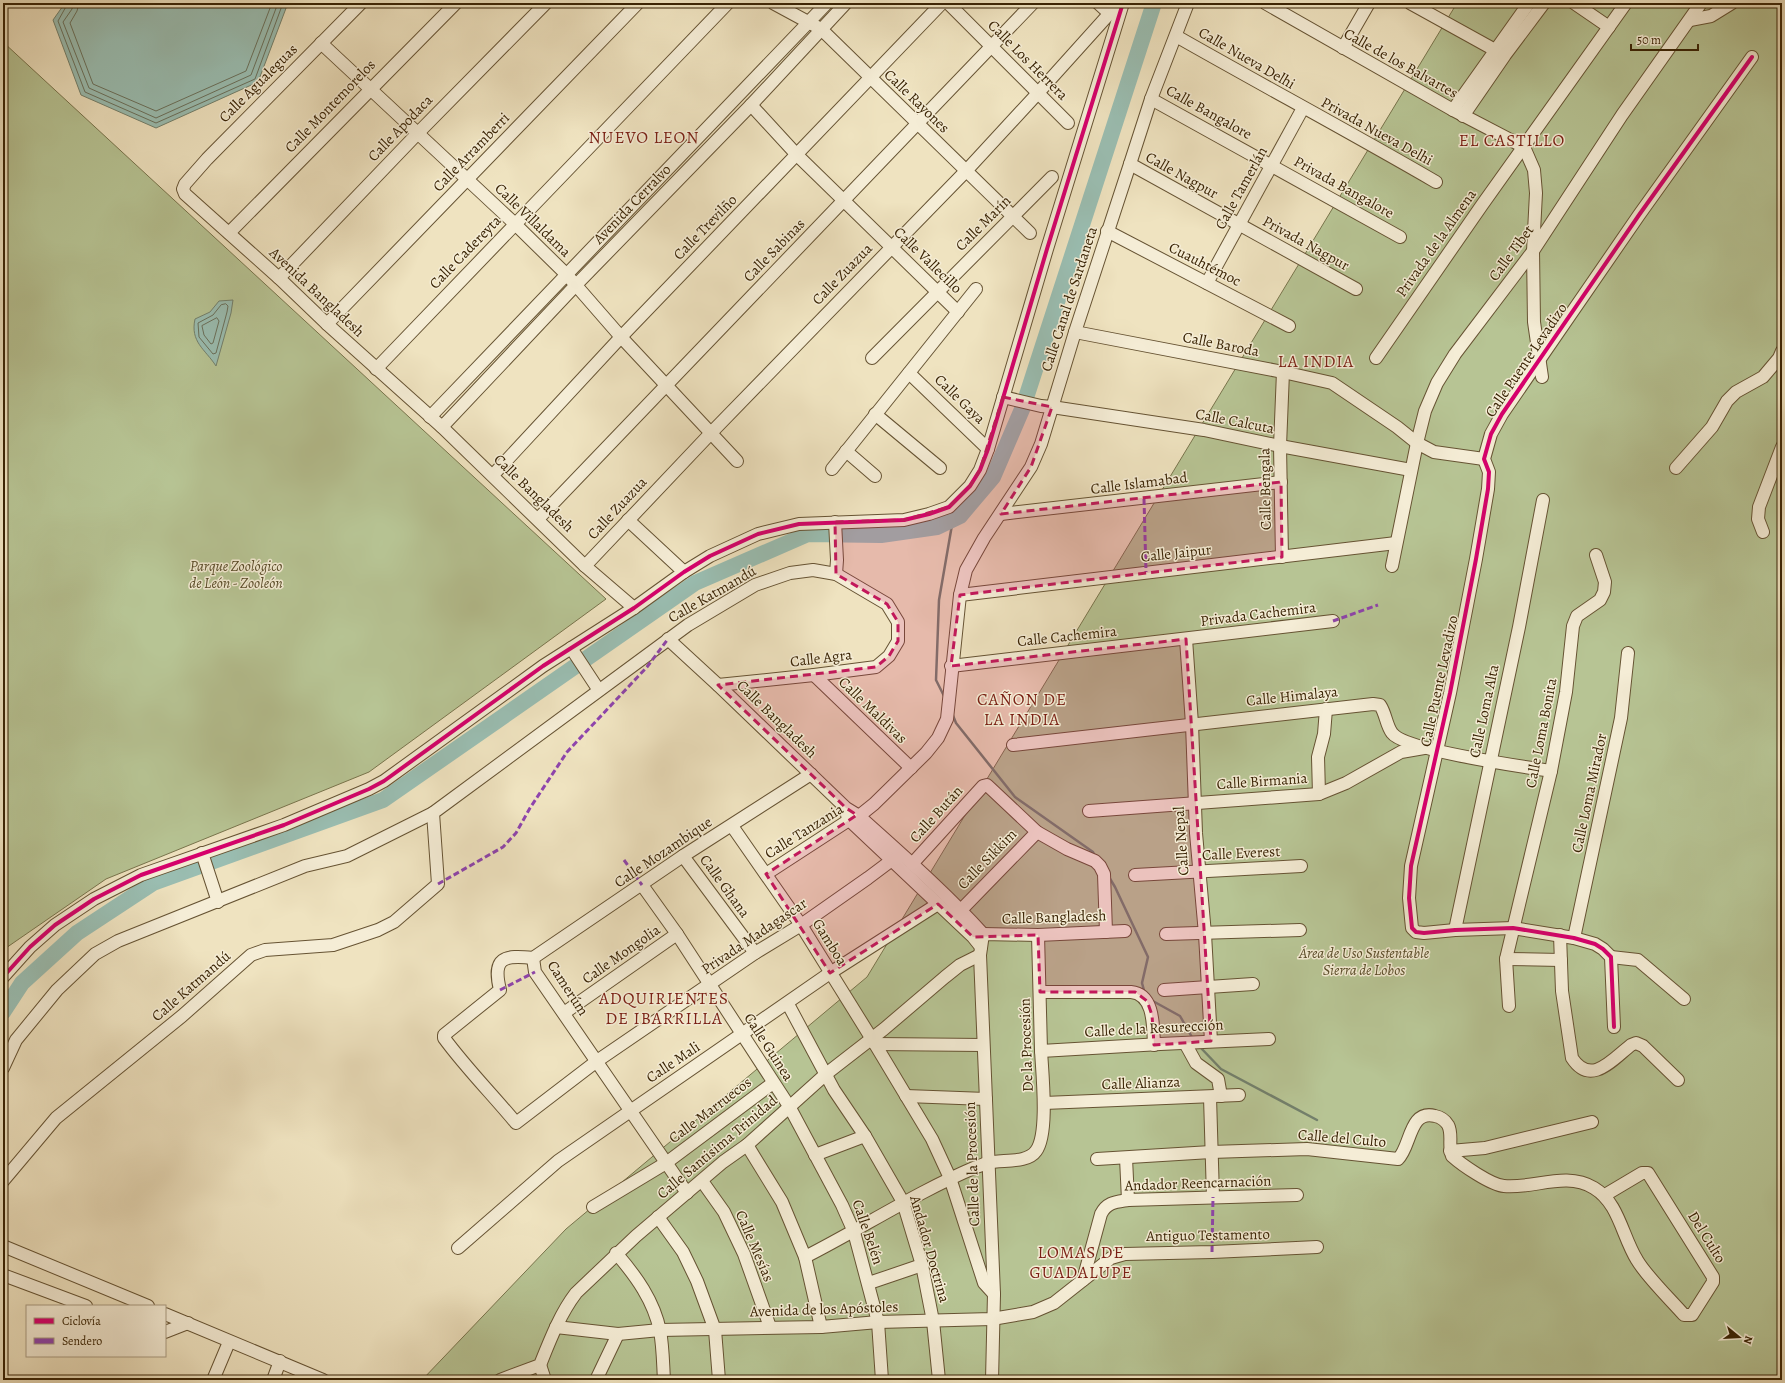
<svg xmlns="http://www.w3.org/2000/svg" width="1785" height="1383" viewBox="0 0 1785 1383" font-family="Alegreya,serif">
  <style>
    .green { fill: #b7c494; stroke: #78744c }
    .water { fill: #9abeb2; stroke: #73806c }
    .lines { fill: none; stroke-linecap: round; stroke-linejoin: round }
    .shore { stroke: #6a705b; stroke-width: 1 }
    .stream { stroke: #73806c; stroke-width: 2.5 }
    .river { stroke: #9abeb2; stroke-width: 16 }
    .minor-casing { stroke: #665333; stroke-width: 14 }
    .minor { stroke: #f5edd6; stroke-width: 12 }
    .quiet { stroke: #8e44ad; stroke-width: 3; stroke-dasharray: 6 3; stroke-linecap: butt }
    .cycleway-casing { stroke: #f5edd6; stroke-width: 6 }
    .cycleway { stroke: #d6006c; stroke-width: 4 }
    .marked { fill: #c2185b; fill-opacity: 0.2; stroke: #c2185b; stroke-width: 3; stroke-dasharray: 8 5; stroke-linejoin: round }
    .labels { text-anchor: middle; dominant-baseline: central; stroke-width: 3; stroke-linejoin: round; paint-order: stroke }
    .street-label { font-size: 15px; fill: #392304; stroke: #f5edd6 }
    .park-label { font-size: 15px; font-style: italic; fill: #584b28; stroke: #f5edd6 }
    .quarter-label { font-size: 17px; letter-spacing: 1px; fill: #7a1f14; stroke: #f5edd6 }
  </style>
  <rect width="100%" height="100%" fill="#efe3c0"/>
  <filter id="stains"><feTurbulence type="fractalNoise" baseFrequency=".005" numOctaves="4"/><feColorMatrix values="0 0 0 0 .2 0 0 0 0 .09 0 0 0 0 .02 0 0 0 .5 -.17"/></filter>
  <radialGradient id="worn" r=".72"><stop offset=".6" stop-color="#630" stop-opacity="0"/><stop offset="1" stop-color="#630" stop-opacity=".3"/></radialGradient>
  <g class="green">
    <path d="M1457,3h325v1377h-1360l144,-151 301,-252z"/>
    <path d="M3,42l603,557 -237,173 -263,107 -103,71z"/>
  </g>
  <g class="water">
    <path d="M65,3h223l-30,79 -102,46 -75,-33 -28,-75z"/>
    <path d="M233,300l-2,13 -15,53c-11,-17 -26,-24 -21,-47l15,-7 9,-11z"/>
  </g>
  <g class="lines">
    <g class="shore">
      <path d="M68,3l-10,18 27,71 71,31 99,-44 28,-76"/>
      <path d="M73,3l-1,6 -9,13 26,66 67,30 95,-43 27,-72"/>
      <path d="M79,3l-2,8 -7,12 23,61 63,27 90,-40 26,-68"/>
      <path d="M226,304l2,2 -1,6 -11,41 -3,1 -14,-17 -1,-14 15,-8 8,-10z"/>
      <path d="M217,318l2,3 -6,22 -2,1 -7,-9 -2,-9z"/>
    </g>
    <g class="stream">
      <path d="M945,698l-9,-18 3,-80 14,-81"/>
      <path d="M952,713l4,10 59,74 78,55 2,4"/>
      <path d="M1109,877l6,10 33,70 -6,26 3,11"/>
      <path d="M1151,1000l29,16 13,23"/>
      <path d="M1200,1047l21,22 96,51"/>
    </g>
    <path class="river" d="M3,1012l19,-29 55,-50 76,-50 230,-83 312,-217 113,-49 73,1 56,-8 23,-11 33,-39 30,-70 131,-404"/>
    <g class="minor-casing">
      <g id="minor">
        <path d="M361,3l-154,156 -22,25 -2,5 2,5 94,84 48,46 115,103 143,139 49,42"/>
        <path d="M773,3l48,26 209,204"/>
        <path d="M948,3l120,120"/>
        <path d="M1098,3l11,10"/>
        <path d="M1265,3l188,107 71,37"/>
        <path d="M1410,3l85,47"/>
        <path d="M1574,3l35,24"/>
        <path d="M1690,20l21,-4 21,-13"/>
        <path d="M1176,36c86,49 174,96 260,146"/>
        <path d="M321,43l193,180 53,52 54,62 116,124"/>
        <path d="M1343,48l26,-45"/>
        <path d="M1151,99l249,138"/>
        <path d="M751,105l46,50 161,157"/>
        <path d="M1453,110l76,-107"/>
        <path d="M1463,116l42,-61 39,-52"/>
        <path d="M1524,147l10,23 2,23 -3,58 1,71 8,55"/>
        <path d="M1130,164l226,125"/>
        <path d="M1107,231l182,95"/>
        <path d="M229,233l227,-230"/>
        <path d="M279,278l139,-145 128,-130"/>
        <path d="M1207,283l96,-175"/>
        <path d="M327,324l311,-321"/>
        <path d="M1075,332l208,40 49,11 65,44 20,16 17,9 50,7"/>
        <path d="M872,358l180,-181"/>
        <path d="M1376,358l106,-153 144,-202"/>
        <path d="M376,369l352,-366"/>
        <path d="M909,373l79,76"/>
        <path d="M1003,397l38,9 11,1 152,23 76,16 131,24"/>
        <path d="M875,414l65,54"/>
        <path d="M430,417l397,-414"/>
        <path d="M442,427l133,-141 176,-181 95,-102"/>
        <path d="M846,451l29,25"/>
        <path d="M1676,468l36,-41 15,-26 9,-9 27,-15 16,-19 3,-7"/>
        <path d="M832,469l144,-180"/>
        <path d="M493,475l128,-138 321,-334"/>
        <path d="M1001,514l280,-32"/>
        <path d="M538,519l495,-516"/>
        <path d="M628,520l56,52"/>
        <path d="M835,522l2,38 -1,14"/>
        <path d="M1763,532l-5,-13 1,-12 23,-60"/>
        <path d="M1282,557l-2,-111 3,-74"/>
        <path d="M585,566l125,-132 256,-263 72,-78 81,-90"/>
        <path d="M1392,566l25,-123 8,-32 12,-28 18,-29 78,-103 89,-136 79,-112"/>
        <path d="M960,595l436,-52"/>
        <path d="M668,639l50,46 128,123 13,8c42,38 86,76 124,118l-3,21 14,339 -2,86"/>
        <path d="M1186,639l6,85 4,109 9,101 6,107"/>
        <path d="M571,648l27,41"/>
        <path d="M951,666l382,-45"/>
        <path d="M814,675l97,93"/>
        <path d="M1013,745l360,-41 7,1c6,9 6,20 12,28 12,17 133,34 159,38"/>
        <path d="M1319,794l-1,-37 6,-23 2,-25"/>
        <path d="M1089,811l230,-17 27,-11 55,-31 23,-4"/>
        <path d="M847,815l2,5 124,117 8,10"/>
        <path d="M732,826l69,99 74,119 57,95 18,39 34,105 10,11"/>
        <path d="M202,853l16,49"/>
        <path d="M683,856l72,97"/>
        <path d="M912,864l71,-78 4,-1 50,47 30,17 28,12 5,5 4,8 2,58"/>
        <path d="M766,874l83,-54 10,-4 15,-12 52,-51 12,-15 9,-19 13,-124 6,-25 18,-32 47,-71 10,-23 34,-112 55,-168 21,-65 37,-96"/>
        <path d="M1135,875l166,-9"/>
        <path d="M642,885l35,49 112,172 53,99 12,27 24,90 4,58"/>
        <path d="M961,910l76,-78"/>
        <path d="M1455,930l64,-303 24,-127"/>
        <path d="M1166,934l134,-4"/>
        <path d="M1560,935l2,56 10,67c19,29 41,1 59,-13l5,-2 7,3 35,34"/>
        <path d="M976,936l7,-2 55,1 87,-4"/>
        <path d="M1574,938l47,-220 7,-65"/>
        <path d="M1611,957l27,3 46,39"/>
        <path d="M533,958c-29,-3 -41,-1 -33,32l-56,45v3c22,30 48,56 72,85l81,-62 158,-108 46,-28 67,-47 24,-18"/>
        <path d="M533,958l150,-102 128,-82"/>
        <path d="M533,958l2,14 152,221"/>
        <path d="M1506,959l55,1"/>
        <path d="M3,977l27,-30 25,-22 39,-26 47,-24 143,-50 85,-36 15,-8 159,-115 91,-58 50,-36 26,-16 48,-22 41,-10 105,-4 25,-6 20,-7 21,-21 10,-16 8,-21 59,-200 76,-246"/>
        <path d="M1164,990l89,-6"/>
        <path d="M1040,992h91c24,2 22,36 23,53"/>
        <path d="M788,1004l46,86 31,46 38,66 19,63 11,56 6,59"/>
        <path d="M1509,1006l-3,-47 45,-188 15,-79 7,-66 4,-10 23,-16 4,-8 1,-10 -9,-27"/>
        <path d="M564,1013l113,-79"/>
        <path d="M1614,1027l-3,-70 -8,-8 -8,-5 -21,-6 -61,-10 -58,2 -31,3 -8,-1 -4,-4 -3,-30 2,-32 39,-173 26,-134 12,-70 1,-17 -5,-13 7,-25 11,-20 137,-199 113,-158"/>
        <path d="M1185,1043l11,20 22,16 3,17"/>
        <path d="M875,1044l108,1"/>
        <path d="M1041,1051c76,-5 152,-9 228,-12"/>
        <path d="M3,1068l13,-28 41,-50 38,-36 23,-13 187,-75 42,-10 86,-43"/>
        <path d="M906,1096l80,3"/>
        <path d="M1210,1097l3,100"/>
        <path d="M1044,1103l195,-8"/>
        <path d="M747,1145l35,57 23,55 16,70"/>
        <path d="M1450,1151l35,-3 107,-26"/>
        <path d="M815,1155l50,-19"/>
        <path d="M1126,1158l2,42"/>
        <path d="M1097,1159l114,-7 96,-3 91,10c13,-12 11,-50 37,-43 5,1 10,4 13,9 5,9 0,21 4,31 10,9 39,29 52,30 30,3 62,-15 90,2 25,15 28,48 43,72 10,17 33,39 47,55h8l21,-33v-5l-65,-104h-6l-37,22"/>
        <path d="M3,1181l53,-63 126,-102 69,-61 14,-5 68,-5 45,-15 16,-8 44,-38 -5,-71 255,-188 67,-40 35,-12 23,-3 23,4 51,30 11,18v19l-9,15 -13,11 -62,8 -96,10"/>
        <path d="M702,1181l22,31 20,42 26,73"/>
        <path d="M593,1207l73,-44 107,-80"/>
        <path d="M658,1217l25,35 14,29 18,49 4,50"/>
        <path d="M3,1246l145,60"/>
        <path d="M458,1248l100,-87 272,-188 108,-69"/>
        <path d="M616,1253c20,23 38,48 44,78 3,16 3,33 4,49"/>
        <path d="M805,1257c57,-29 112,-65 171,-90 4,-1 8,-3 11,-4 14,-4 40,1 49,-12 13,-17 6,-79 5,-101 -1,-39 -2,-77 -3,-115"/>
        <path d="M3,1275l83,31"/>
        <path d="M1083,1280l18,-66c6,-12 15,-12 27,-14l169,-5"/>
        <path d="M869,1283l53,-18"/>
        <path d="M165,1314l158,66"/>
        <path d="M556,1327l62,7 42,-4 161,-3 57,-5 114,-3 41,-7 21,-9 57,-45 14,-4 87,-2 105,-5"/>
        <path d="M165,1332l23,-9"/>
        <path d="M540,1365l5,15"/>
        <path d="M213,1380l16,-38"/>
        <path d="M273,1380l7,-19"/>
        <path d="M500,1380l40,-15c10,-25 20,-51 36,-72l60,-57 87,-74 24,-17 79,-71 58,-45 61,-52 15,-12 20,-10"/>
        <path d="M596,1380l22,-46"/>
      </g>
    </g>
    <use href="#minor" class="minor"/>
    <g class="quiet">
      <path d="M1144,499l2,73"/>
      <path d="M1333,621l45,-16"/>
      <path d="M624,860l18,25"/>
      <path d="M438,884l65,-37 13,-14 14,-25 37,-56 80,-85 21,-28"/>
      <path d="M500,990l35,-18"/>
      <path d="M1212,1252l1,-55"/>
    </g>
    <g class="cycleway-casing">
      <g id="cycleway">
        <path d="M3,977l27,-30 25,-22 39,-26 47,-24 143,-50 85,-36 15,-8 159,-115 91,-58 50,-36 26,-16 48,-22 41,-10 105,-4 25,-6 20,-7 21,-21 10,-16 8,-21 59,-200 76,-246"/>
        <path d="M1614,1027l-3,-70 -8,-8 -8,-5 -21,-6 -61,-10 -58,2 -31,3 -8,-1 -4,-4 -3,-30 2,-32 39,-173 26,-134 12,-70 1,-17 -5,-13 7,-25 11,-20 137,-199 113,-158"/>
      </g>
    </g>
    <use href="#cycleway" class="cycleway"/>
  </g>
  <path class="marked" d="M1003,397l49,10 -21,60 -30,47 280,-32 1,75 -322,38 -9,71 235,-27 25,402 -57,4 -2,-30 -5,-14 -12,-9h-95l-2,-57 -65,2 -35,-33 -108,69 -64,-99 91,-59 -11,-7 -128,-123 158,-18 13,-11 9,-15v-19l-11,-18 -51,-30 -1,-52 69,-2 45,-13 21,-21 10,-16z"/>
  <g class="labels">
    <g class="street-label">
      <text transform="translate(1247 58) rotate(30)">Calle Nueva Delhi</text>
      <text transform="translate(1028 60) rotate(45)">Calle Los Herrera</text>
      <text transform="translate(1401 63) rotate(29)">Calle de los Balvartes</text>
      <text transform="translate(258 83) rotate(-45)">Calle Agualeguas</text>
      <text transform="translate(917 101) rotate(44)">Calle Rayones</text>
      <text transform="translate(330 106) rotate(-46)">Calle Montemorelos</text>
      <text transform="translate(1209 112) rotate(29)">Calle Bangalore</text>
      <text transform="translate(400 128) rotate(-46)">Calle Apodaca</text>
      <text transform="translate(1377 131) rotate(29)">Privada Nueva Delhi</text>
      <text transform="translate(471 152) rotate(-46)">Calle Arramberri</text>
      <text transform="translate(1182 175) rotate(29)">Calle Nagpur</text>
      <text transform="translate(1344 187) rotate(29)">Privada Bangalore</text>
      <text transform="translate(1241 188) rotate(-61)">Calle Tamerlán</text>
      <text transform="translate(632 204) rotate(-46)">Avenida Cerralvo</text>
      <text transform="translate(533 220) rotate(44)">Calle Villaldama</text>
      <text transform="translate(983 223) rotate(-45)">Calle Marín</text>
      <text transform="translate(705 227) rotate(-46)">Calle Trevilño</text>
      <text transform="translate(1306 243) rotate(29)">Privada Nagpur</text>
      <text transform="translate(1436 243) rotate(-55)">Privada de la Almena</text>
      <text transform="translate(774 250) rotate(-46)">Calle Sabinas</text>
      <text transform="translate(465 252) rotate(-46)">Calle Cadereyta</text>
      <text transform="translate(1511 253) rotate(-54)">Calle Tibet</text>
      <text transform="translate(928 260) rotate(44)">Calle Vallecillo</text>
      <text transform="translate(1205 264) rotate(27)">Cuauhtémoc</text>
      <text transform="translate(842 274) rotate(-46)">Calle Zuazua</text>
      <text transform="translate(317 292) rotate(43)">Avenida Bangladesh</text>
      <text transform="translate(1069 299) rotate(-72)">Calle Canal de Sardaneta</text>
      <text transform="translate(1221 344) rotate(11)">Calle Baroda</text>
      <text transform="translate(1526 360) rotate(-56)">Calle Puente Levadizo</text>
      <text transform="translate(960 399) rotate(44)">Calle Gaya</text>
      <text transform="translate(1235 421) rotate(11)">Calle Calcuta</text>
      <text transform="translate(1139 483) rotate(-7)">Calle Islamabad</text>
      <text transform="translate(1265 489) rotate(-91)">Calle Bengala</text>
      <text transform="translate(534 493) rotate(44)">Calle Bangladesh</text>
      <text transform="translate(617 508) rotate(-47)">Calle Zuazua</text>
      <text transform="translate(1176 553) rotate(-6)">Calle Jaipur</text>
      <text transform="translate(712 594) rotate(-30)">Calle Katmandú</text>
      <text transform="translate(1258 614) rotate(-7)">Privada Cachemira</text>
      <text transform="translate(1067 636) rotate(-6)">Calle Cachemira</text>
      <text transform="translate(821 658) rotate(-7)">Calle Agra</text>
      <text transform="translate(1439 681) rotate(-78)">Calle Puente Levadizo</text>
      <text transform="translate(1292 696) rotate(-6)">Calle Himalaya</text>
      <text transform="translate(873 710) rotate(44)">Calle Maldivas</text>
      <text transform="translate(1484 711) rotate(-78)">Calle Loma Alta</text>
      <text transform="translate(777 719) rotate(44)">Calle Bangladesh</text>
      <text transform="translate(1541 733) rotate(-79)">Calle Loma Bonita</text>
      <text transform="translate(1262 781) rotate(-4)">Calle Birmania</text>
      <text transform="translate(1589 793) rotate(-78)">Calle Loma Mirador</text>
      <text transform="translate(936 814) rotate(-48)">Calle Bután</text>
      <text transform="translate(804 831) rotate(-32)">Calle Tanzania</text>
      <text transform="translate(1181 841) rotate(-94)">Calle Nepal</text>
      <text transform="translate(663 852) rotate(-34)">Calle Mozambique</text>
      <text transform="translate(1241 853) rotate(-3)">Calle Everest</text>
      <text transform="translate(987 859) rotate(-46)">Calle Sikkim</text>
      <text transform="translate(725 886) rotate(54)">Calle Ghana</text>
      <text transform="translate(1054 917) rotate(-2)">Calle Bangladesh</text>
      <text transform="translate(754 936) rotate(-34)">Privada Madagascar</text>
      <text transform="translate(830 942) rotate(58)">Gamboa</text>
      <text transform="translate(621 954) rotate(-35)">Calle Mongolia</text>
      <text transform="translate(191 986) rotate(-41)">Calle Katmandú</text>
      <text transform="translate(568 988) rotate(57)">Camerúm</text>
      <text transform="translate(1154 1028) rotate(-3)">Calle de la Resurección</text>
      <text transform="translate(1026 1045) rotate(-92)">De la Procesión</text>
      <text transform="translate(769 1047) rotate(57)">Calle Guinea</text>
      <text transform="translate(673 1062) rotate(-34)">Calle Mali</text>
      <text transform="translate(1141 1083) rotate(-2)">Calle Alianza</text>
      <text transform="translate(710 1110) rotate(-37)">Calle Marruecos</text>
      <text transform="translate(1342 1138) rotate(5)">Calle del Culto</text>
      <text transform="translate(717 1147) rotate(-40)">Calle Santisima Trinidad</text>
      <text transform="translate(972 1164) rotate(-92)">Calle de la Procesión</text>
      <text transform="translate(1198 1183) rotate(-2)">Andador Reencarnación</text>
      <text transform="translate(868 1232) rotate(71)">Calle Belén</text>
      <text transform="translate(1208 1235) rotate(-1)">Antiguo Testamento</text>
      <text transform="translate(1707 1237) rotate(58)">Del Culto</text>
      <text transform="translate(755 1246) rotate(67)">Calle Mesías</text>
      <text transform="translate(930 1249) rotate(74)">Andador Doctrina</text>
      <text transform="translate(824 1309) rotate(-2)">Avenida de los Apóstoles</text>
    </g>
    <g class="park-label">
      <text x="236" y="566">Parque Zoológico<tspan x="236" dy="17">de León - Zooleón</tspan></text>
      <text x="1364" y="953">Área de Uso Sustentable<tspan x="1364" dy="17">Sierra de Lobos</tspan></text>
    </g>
    <g class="quarter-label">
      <text x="644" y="137">NUEVO LEON</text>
      <text x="1512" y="140">EL CASTILLO</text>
      <text x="1316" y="361">LA INDIA</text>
      <text x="1022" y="699">CAÑON DE<tspan x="1022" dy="20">LA INDIA</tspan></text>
      <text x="664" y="998">ADQUIRIENTES<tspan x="664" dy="20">DE IBARRILLA</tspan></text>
      <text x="1081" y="1252">LOMAS DE<tspan x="1081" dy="20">GUADALUPE</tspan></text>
    </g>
  </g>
  <rect width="1785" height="1383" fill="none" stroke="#efe3c0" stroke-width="16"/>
  <rect x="4" y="4" width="1777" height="1375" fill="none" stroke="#392304" stroke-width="2"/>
  <rect x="8" y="8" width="1769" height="1367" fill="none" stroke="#392304"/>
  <rect x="26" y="1305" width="140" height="52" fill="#f5edd6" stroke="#aa9c82"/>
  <rect x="34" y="1318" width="20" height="6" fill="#d6006c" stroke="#aa9c82"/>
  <text x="62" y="1325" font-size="12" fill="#392304">Ciclovía</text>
  <rect x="34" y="1338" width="20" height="6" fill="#8e44ad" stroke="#aa9c82"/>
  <text x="62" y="1345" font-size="12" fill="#392304">Sendero</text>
  <g transform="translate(1739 1337) rotate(108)" stroke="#f5edd6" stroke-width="3" paint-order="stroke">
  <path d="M0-3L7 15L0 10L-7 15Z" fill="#392304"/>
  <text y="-6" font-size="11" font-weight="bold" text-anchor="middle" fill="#392304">N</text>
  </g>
  <path d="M1631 44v6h67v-6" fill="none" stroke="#392304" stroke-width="2"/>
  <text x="1637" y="44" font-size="12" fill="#392304" stroke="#f5edd6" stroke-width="3" paint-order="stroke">50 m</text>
  <rect width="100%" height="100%" filter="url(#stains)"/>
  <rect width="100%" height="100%" fill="url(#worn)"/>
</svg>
